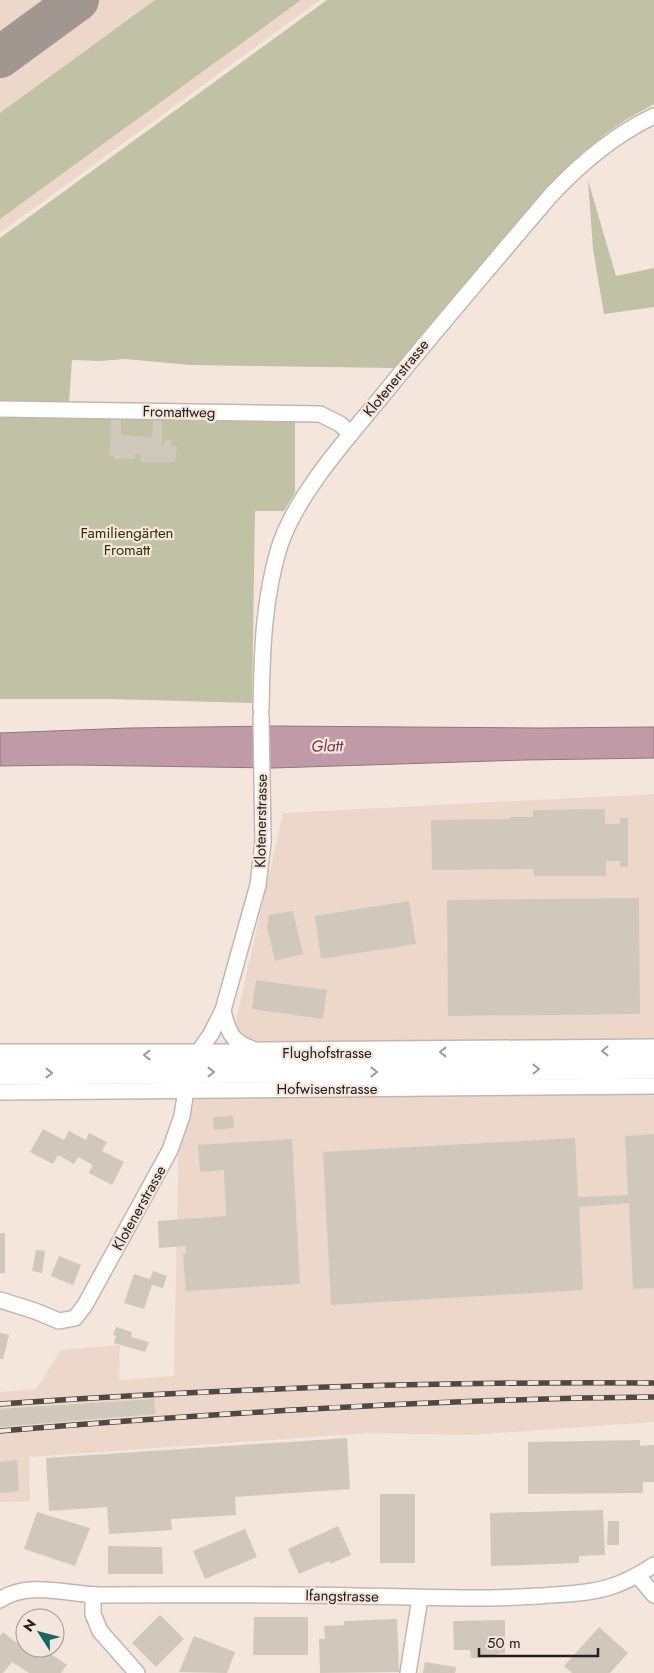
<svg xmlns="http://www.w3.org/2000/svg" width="654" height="1673" viewBox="0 0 654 1673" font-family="Jost,sans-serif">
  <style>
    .built { fill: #edd7cb }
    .green { fill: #c0c1a5 }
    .water { fill: #c19aa8; stroke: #92757e }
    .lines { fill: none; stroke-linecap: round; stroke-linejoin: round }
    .taxiway { stroke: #a29790; stroke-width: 42 }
    .building { fill: #d0c8bb }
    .street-casing { stroke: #c4b6ae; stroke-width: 18 }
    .secondary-casing { stroke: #c4b6ae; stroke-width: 24 }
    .street { stroke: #fff; stroke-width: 15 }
    .secondary { stroke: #fff; stroke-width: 21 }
    .rail-casing { stroke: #4f4844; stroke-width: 5.5 }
    .rail { stroke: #f4e6dd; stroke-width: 4; stroke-dasharray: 11; stroke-linecap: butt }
    .oneway { stroke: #9d9b99 }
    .labels { text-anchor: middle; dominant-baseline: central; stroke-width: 4.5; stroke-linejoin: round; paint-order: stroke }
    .street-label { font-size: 15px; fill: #25201d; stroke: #f4e6dd }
    .park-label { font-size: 15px; fill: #323102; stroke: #f4e6dd }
    .water-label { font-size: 16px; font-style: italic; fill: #703b50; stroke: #f4e6dd }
  </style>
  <rect width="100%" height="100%" fill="#f4e6dd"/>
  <g class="built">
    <path d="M0,0h320l-320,233z"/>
    <path d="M654,794v628l-183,13 -101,-2 -341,24 1,44 -30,1v-110l36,-3 25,-39 59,-5 -1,35 55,-4 5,-259 56,-92 48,-212z"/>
  </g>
  <g class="green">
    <path d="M155,0h146l-301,219v-106z"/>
    <path d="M327,0h327v104l-27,15 -22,15 -42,37 -168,197 -205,-3 -65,-6 -25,2 -28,-1 -3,44 -69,-1v-165z"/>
    <path d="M588,180l28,96 38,-8v39l-50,7 -11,-65z"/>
    <path d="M0,412l295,6v75l-11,18h-29l-3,192 -142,-4h-110z"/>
  </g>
  <path class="water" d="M273,726l268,2 113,-1v31l-129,2 -252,8 -201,-3 -72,1v-33l130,-5z"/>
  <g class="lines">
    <path class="taxiway" d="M0,57l78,-57"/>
  </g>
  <g class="building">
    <path d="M153,417h9v29h2l1,-6h6v6l6,1 -2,15h-34v-8h-6v5h-21v-3h-4l1,-37h10v16l31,2z"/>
    <path d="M605,809v15h15v-6h8v49h-8v-6h-14v15h-72l-1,-7 -101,1 -1,-50 79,-1v-2h23v-7z"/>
    <path d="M639,898l1,116 -192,2 -1,-116z"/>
    <path d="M409,901l7,43 -95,15 -6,-43z"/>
    <path d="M293,911l10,43 -28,7 -8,-34 2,-12z"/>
    <path d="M256,980l71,10 -4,29 -71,-10z"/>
    <path d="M233,1116l1,12 -20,2 -1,-13z"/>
    <path d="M43,1129l21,11 5,-9 17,9 3,-7 18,9 -5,9 22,11 -12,23 -23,-12 4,-8 -15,-8 -4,7 -16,-9 -5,9 -23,-12z"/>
    <path d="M654,1134v154l-21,1 -4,-86 -50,4 4,83 -252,15 -8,-153 252,-14 3,59 50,-2 -3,-59z"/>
    <path d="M292,1139l8,145 -114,7 -3,-37h3v-8l-27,2 -1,-27 68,-5 -2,-46 -24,2 -2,-27z"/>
    <rect x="0" y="1233" width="5" height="40"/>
    <path d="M36,1250l9,1 -3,22 -10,-2z"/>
    <path d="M59,1256l22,9 -8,20 -22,-9z"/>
    <path d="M153,1271l14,5 -4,12 -11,-3 -8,24 -20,-6 10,-29 16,5z"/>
    <path d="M116,1327l16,5 -1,5 18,5 -4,10 -31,-9 2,-7 -3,-1z"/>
    <path d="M0,1333l9,2 -6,24h-3z"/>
    <path d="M154,1399l1,15 -155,13v-18z"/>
    <path d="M347,1438l3,51 -115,8 1,18 -65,4 1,11 -63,4 -2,-27 -58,4 -3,-53z"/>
    <path d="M640,1440v6l14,-1v37h-11v11l-115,1v-52z"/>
    <path d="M17,1460l2,31 -19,2v-31z"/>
    <rect x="380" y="1494" width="35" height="69"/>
    <path d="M603,1510l2,45 -26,1v7l-88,3 -1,-53z"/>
    <path d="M37,1512l53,16 -15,38 -51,-17z"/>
    <path d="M608,1521h11v24h-12z"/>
    <path d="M338,1526l13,29 -21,9 -1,-3 -30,13 -11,-25z"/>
    <path d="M245,1529l12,28 -52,22 -12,-28z"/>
    <path d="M108,1546l54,1 1,27h-55z"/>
    <path d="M160,1615l24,24 -28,28 -24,-24z"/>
    <path d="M254,1617h54v38h-55z"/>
    <path d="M397,1619l2,53 -79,1 -1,-34h6l-1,-13 20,-1v-4z"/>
    <path d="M505,1620v33l-8,1 -1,3 -25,1 -1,-8h-16l-1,-29z"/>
    <path d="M599,1627l29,26 -18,20h-38l-8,-7z"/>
    <path d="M3,1632l18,14 4,-6v8h17l25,17 -6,8h-32l-17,-11 -9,11h-3v-37z"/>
    <path d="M194,1636l41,16 -8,21 -48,-1z"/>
    <path d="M425,1662l31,5 -1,6h-32z"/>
  </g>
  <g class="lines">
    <g class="street-casing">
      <g id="street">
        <path d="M0,409l320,5 20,10 11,10"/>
        <path d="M261,709c1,-55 2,-108 18,-161 16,-51 65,-106 99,-147 57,-70 115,-138 173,-206 30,-32 63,-60 103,-79"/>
        <path d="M223,1010c5,25 11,34 36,41"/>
        <path d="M196,1055l15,-21 12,-24 35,-125 5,-43 -2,-126"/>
        <path d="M0,1092l654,-6"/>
        <path d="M0,1300l35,11 24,10 16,-3 10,-13 85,-155 12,-34 4,-26"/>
        <path d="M638,1576l16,19"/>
        <path d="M93,1595v19l7,17 37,42"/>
        <path d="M0,1600c28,-20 69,-5 100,-5 86,0 172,-1 257,1 61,1 122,4 182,0 24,-2 48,-2 71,-9 16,-5 30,-13 44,-22"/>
        <path d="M408,1673l12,-75"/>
      </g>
    </g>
    <g class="secondary-casing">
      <g id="secondary">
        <path d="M0,1055h228l37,-2 389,-3"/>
        <path d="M0,1074l406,-3 248,-3"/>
      </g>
    </g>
    <use href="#street" class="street"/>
    <use href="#secondary" class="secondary"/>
    <g class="rail-casing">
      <g id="rail">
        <path d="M0,1404c218,-15 436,-23 654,-21"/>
        <path d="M0,1431c218,-18 435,-32 654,-34"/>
      </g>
    </g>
    <use href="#rail" class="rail"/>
  </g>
  <defs><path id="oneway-chevron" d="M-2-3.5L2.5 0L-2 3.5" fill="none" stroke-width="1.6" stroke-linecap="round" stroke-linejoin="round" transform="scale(1.25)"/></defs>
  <g class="oneway">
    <use href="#oneway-chevron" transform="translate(605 1051) rotate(179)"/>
    <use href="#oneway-chevron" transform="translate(443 1052) rotate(180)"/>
    <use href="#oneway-chevron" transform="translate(147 1055) rotate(-180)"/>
    <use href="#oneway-chevron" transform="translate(536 1069) rotate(-1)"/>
    <use href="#oneway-chevron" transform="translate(211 1072)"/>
    <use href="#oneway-chevron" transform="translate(374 1072)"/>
    <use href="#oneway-chevron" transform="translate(49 1073)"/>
  </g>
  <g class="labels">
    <g class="street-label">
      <text transform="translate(396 378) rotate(-51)">Klotenerstrasse</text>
      <text transform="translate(179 412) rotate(1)">Fromattweg</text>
      <text transform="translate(261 821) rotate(-89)">Klotenerstrasse</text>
      <text x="327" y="1053">Flughofstrasse</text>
      <text x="327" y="1089">Hofwisenstrasse</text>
      <text transform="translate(139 1208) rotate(-61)">Klotenerstrasse</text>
      <text transform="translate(342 1596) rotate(1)">Ifangstrasse</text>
    </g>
    <g class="park-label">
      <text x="127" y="533">Familiengärten<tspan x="127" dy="17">Fromatt</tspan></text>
    </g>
    <g class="water-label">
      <text transform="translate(327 746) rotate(-1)">Glatt</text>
    </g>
  </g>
  <g transform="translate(40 1633) rotate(306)"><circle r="24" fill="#f4e6dd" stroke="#a19790"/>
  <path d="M0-4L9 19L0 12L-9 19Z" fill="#186664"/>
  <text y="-8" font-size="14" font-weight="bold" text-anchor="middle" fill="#25201d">N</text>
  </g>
  <path d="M479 1648v8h119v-8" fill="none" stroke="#25201d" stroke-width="2.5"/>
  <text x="487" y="1648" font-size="15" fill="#25201d" stroke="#f4e6dd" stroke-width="4" paint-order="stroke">50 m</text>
</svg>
